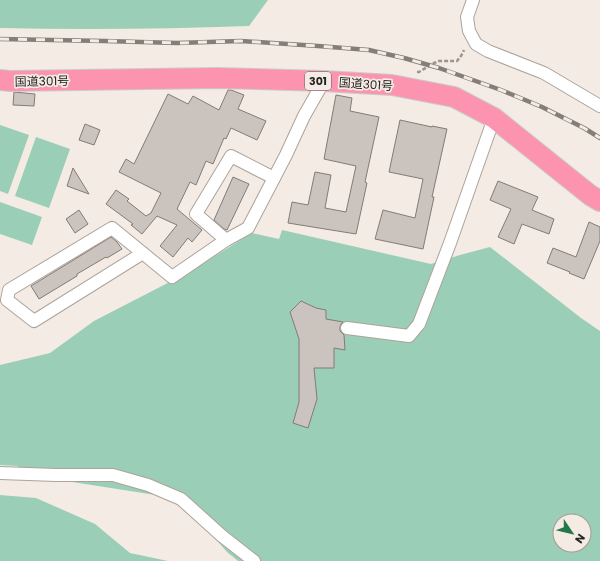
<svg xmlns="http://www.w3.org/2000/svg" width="600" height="561" viewBox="0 0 600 561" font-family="Poppins,'Noto Sans JP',sans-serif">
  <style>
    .green { fill: #9bceb6; fill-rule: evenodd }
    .building { fill: #cbc3bd; stroke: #837b75 }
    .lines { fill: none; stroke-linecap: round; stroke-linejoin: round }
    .minor-casing { stroke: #aba39c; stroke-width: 14 }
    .trunk-casing { stroke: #cbcbca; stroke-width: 22 }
    .path { stroke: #9b948f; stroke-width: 2.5; stroke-dasharray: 4 2; stroke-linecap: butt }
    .minor { stroke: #fff; stroke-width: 12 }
    .trunk { stroke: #fc93af; stroke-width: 20 }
    .rail-casing { stroke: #847e79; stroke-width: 4.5 }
    .rail { stroke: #f4ebe4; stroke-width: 3; stroke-dasharray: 9; stroke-linecap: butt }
    .labels { text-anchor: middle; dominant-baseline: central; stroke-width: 3.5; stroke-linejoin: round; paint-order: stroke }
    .shield { fill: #f4ebe4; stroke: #65605c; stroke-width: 1 }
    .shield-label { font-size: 11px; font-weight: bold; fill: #282522 }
    .street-label { font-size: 12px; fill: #282522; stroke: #f4ebe4 }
  </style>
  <rect width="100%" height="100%" fill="#f4ebe4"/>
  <g class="green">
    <path d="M0,0h268l-19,26c-83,3 -166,4 -249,2z"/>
    <path d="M0,125l29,10 -21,59 -8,-3z"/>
    <path d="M36,137l34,12 -21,59 -34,-12z"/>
    <path d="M0,202l42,15 -10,28 -32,-11z"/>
    <path d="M282,230l149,34 29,-9 30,-8 91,71 19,13v230h-362l-11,-9 -46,-53 -166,-26 3,-7 -18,-1v-100l50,-12 44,-32 95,-49 63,-39 27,6zM560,521h24v24h-24z"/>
    <path d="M0,495l36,3 59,26 35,29 38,8h-168z"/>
  </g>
  <g class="building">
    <path d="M228,90h3l13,5 -6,14 28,12 -9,19 -26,-12 -5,11 -2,-1 -11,26 -7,-3 -10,24 -6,-3 -13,27 25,21 -10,12 -4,-4 -15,19 -13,-11 17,-21 -20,-9 -15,18 -11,-9 2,-1 -27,-20 10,-14 13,9 -2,2 19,15 5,-3 10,-20 -42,-21 7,-13 8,5 34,-70 20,10 5,-8 26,14z"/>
    <path d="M14,92l21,2 -1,12 -21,-1z"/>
    <path d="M336,95l16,3 -2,13 29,6 -14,65 2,1 -11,51 -68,-11 4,-21 16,3 7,-33 16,3 -6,33 21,4 10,-46 -32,-7z"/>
    <path d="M400,120l32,7v-1l15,3 -15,68h2l-11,52 -48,-10 8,-29 32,8 8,-39 -34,-7z"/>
    <path d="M85,124l15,6 -6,15 -15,-5z"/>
    <path d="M73,168l16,26 -22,-8z"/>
    <path d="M233,177l16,7 -22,46 -3,-1 -10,-9z"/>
    <path d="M498,181l40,16 -6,13 22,9 -5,15 -27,-10 -8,20 -16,-7 13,-28 -21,-9z"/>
    <path d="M79,210l9,14 -13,9 -9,-14z"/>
    <path d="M589,222l11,5v14l-16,38 -15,-6 1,-1 -23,-9 6,-15 23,9z"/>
    <path d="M111,237l6,5 5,7 -15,9 -1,-1 -29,17v2l-38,23 -8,-13z"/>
    <path d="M301,301l15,7 10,2v9l17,3 -2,2 -1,3v4l4,4 1,15 -11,-2v20h-20l3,31 -9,29 -15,-5 6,-21v-63l-9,-27z"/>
  </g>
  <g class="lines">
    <g class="minor-casing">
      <g id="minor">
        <path d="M473,0l-6,17 2,14 7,13 12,7 56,22 56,33"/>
        <path d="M226,240l-30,-26 35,-58 43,22"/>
        <path d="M143,253l-109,68 -27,-21 2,-10 103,-62 60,49 54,-37 22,-12 38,-73 18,-39 20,-35"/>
        <path d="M347,328l62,8 10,-12 31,-81 44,-125"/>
        <path d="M0,473l56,2h57l35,10 33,14 41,37 32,25"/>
      </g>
    </g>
    <g class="trunk-casing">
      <path id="trunk" d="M0,80l10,1 207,-3 107,3 68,4 62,12 40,21 96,77 10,6"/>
    </g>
    <path class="path" d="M417,72h2l15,-9 5,-2h18l4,-5 3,-6"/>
    <use href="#minor" class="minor"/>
    <use href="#trunk" class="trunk"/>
    <g class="rail-casing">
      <path id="rail" d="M0,39l104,2 73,2 64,-2 77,5 51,4 35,8 35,10 62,22 41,17 42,21 16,10"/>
    </g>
    <use href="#rail" class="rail"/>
  </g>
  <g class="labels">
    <rect class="shield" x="305" y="72" width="26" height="18" rx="3"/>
    <g class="shield-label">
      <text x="318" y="81">301</text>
    </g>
    <g class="street-label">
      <text transform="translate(42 81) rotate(-1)">国道301号</text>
      <text transform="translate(366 84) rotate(4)">国道301号</text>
    </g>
  </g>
  <g transform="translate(572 533) rotate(125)"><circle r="19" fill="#f4ebe4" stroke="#a29c96"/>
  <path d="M0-3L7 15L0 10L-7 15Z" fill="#267748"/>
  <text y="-6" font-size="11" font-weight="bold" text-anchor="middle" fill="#282522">N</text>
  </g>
</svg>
